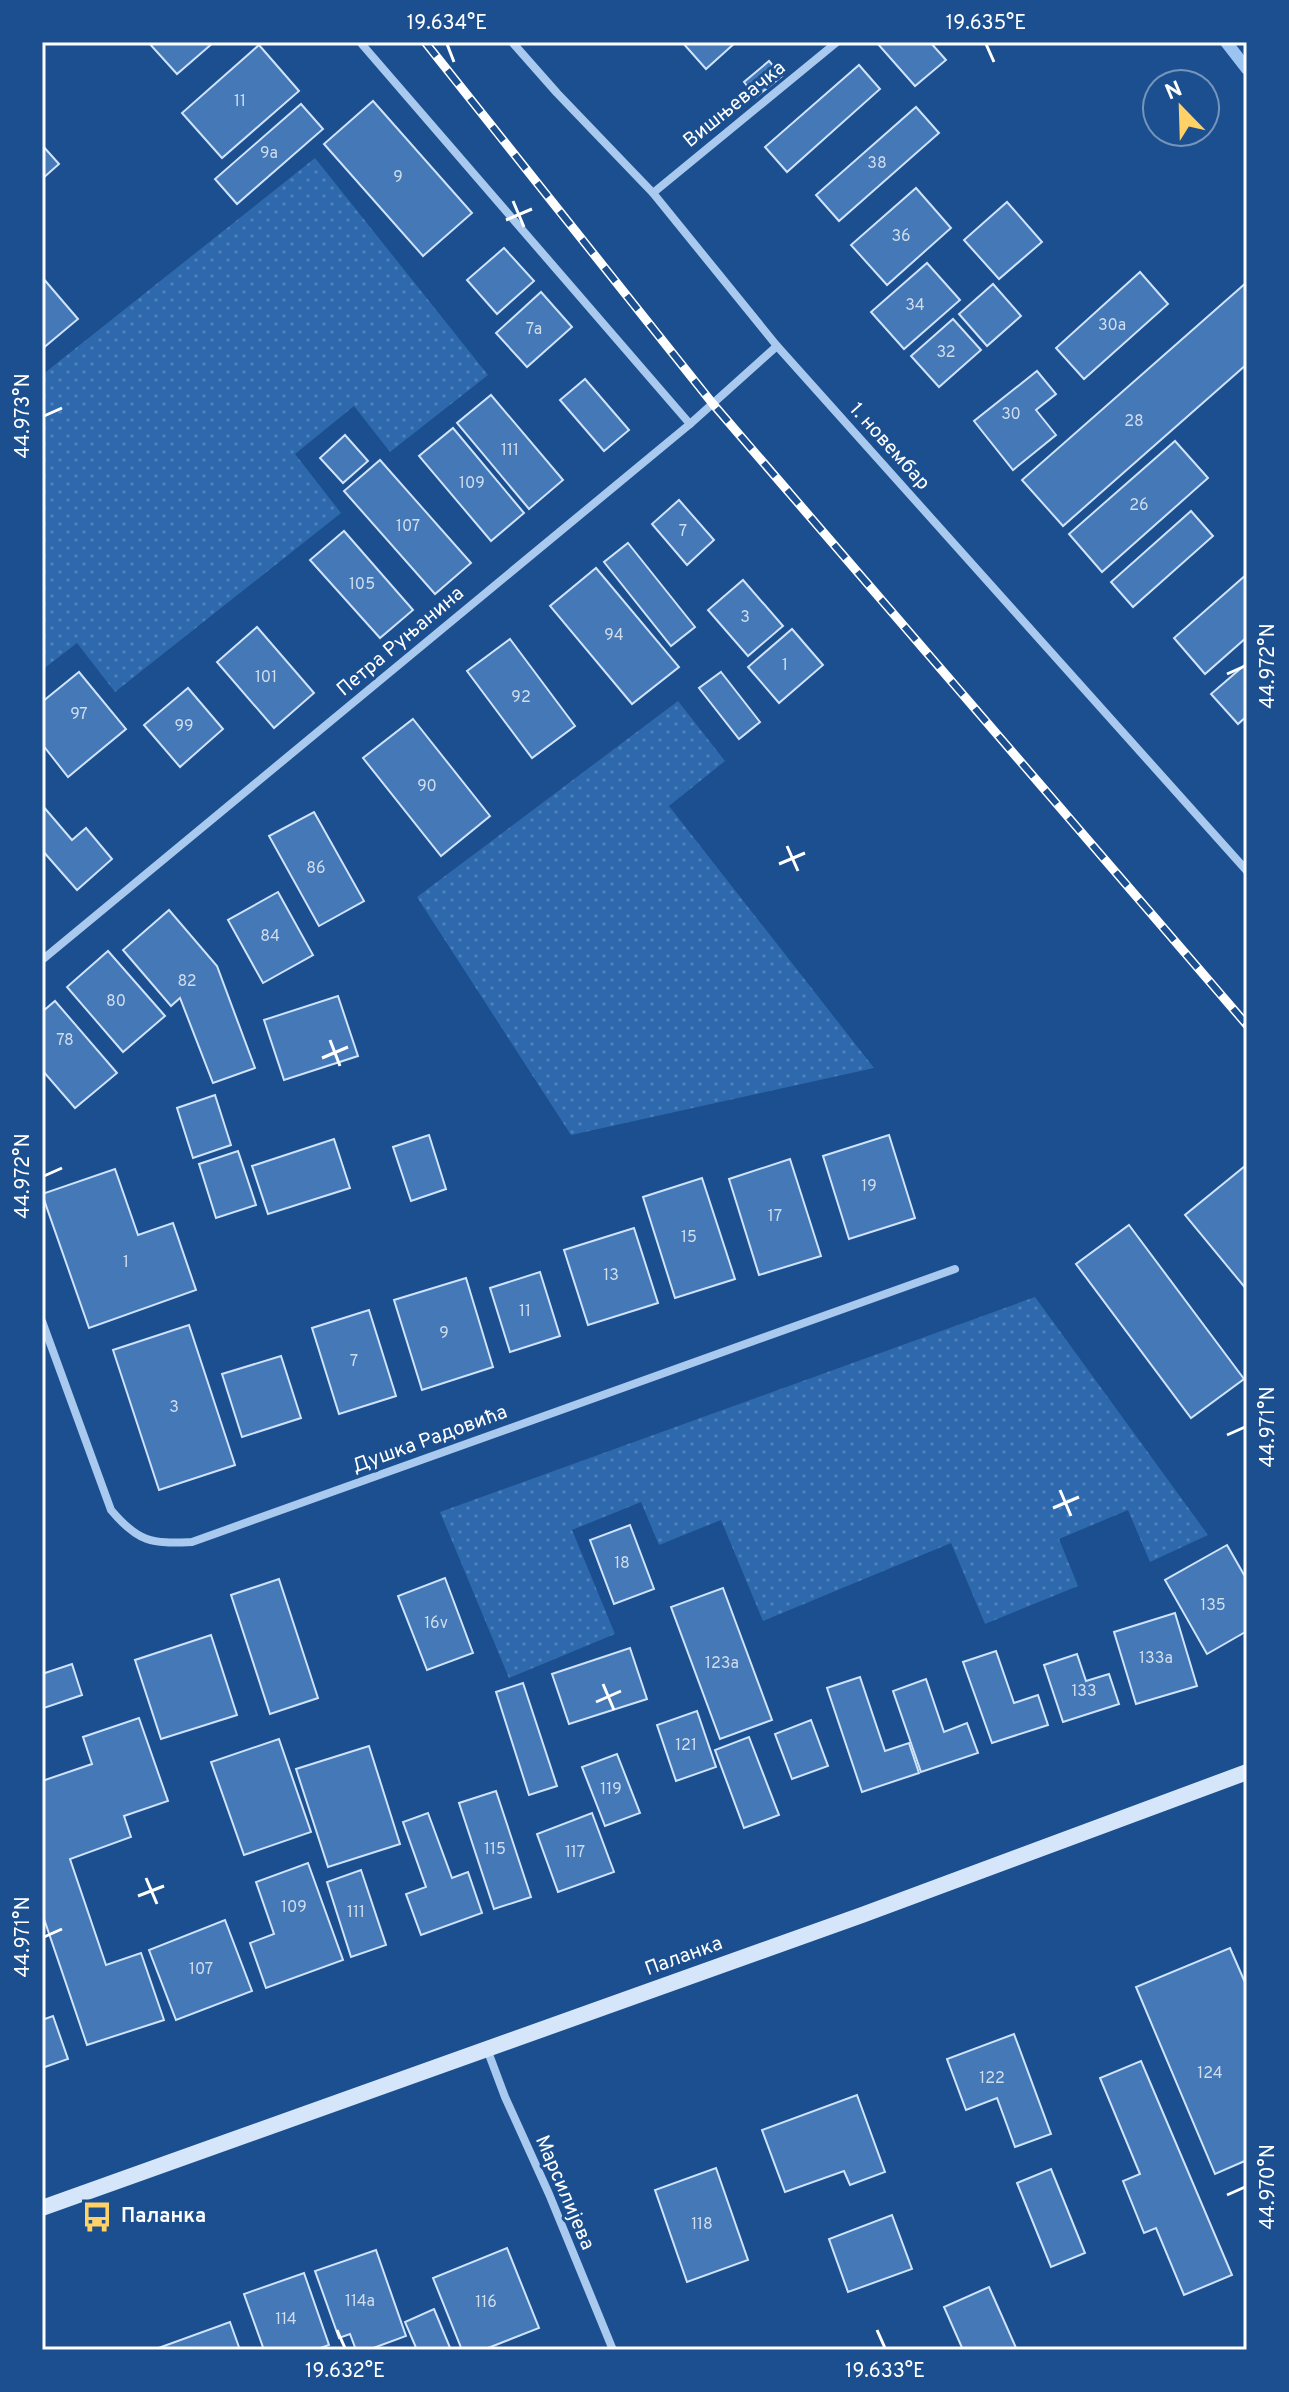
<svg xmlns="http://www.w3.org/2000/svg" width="1289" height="2392" viewBox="0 0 1289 2392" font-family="Overpass,sans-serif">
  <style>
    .garden { fill: url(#garden-dots) }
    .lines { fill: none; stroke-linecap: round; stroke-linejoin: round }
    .stream { stroke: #9cc4f0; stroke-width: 12 }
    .building { fill: #4478b7; stroke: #cfe3fa; stroke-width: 2 }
    .minor { stroke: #a9c9ee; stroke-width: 8 }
    .secondary { stroke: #d6e6fa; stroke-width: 16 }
    .rail-casing { stroke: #fff; stroke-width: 9 }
    .rail { stroke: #1b4f8f; stroke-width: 6; stroke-dasharray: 18; stroke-linecap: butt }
    .ticks { fill: none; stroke: #fff; stroke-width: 3 }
    .labels { text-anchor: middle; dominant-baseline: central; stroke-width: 6; stroke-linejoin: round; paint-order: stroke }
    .number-label { font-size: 16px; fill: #d0dded }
    .street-label { font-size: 20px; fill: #fff; stroke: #1b4f8f }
    .poi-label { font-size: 20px; font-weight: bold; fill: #fff; stroke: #1b4f8f; text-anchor: start }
    .neatline { fill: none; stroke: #fff; stroke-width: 3 }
    .ticks-label { font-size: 20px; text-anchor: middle; fill: #fff }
  </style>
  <defs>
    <pattern id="garden-dots" width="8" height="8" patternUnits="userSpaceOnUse" patternTransform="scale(2)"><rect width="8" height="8" fill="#2e69ad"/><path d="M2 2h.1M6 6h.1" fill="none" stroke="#4d80b9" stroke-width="1.8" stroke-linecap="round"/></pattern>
  </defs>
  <rect width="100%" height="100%" fill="#1b4f8f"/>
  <g class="garden">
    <path d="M315,158l173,217 -98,77 -36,-46 -59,48 46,59 -226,179 -38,-49 -35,27v-295z"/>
    <path d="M678,701l47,60 -56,45 205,262 -303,67 -154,-238z"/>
    <path d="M1035,1297l173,238 -58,27 -22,-52 -69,29 19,47 -93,38 -34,-81 -188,78 -42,-101 -62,25 -18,-43 -69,28 43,104 -106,44 -69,-166z"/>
  </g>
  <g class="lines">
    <path class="stream" d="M1226,42l21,27"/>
  </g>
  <g class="building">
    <path d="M148,42h66l-37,32z"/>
    <path d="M682,42h54l-30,27z"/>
    <path d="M930,42l16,18 -31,26 -38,-43z"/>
    <path d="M259,45l40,46 -77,67 -40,-45z"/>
    <path d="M769,61l13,15 -26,21 -12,-15z"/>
    <path d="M859,65l21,24 -93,83 -22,-25z"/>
    <path d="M373,101l99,112 -49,43 -99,-112z"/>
    <path d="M301,104l22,25 -86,75 -22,-25z"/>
    <path d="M916,107l23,26 -100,88 -23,-26z"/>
    <path d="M42,145l17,19 -17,15z"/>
    <path d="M916,188l35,40 -64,57 -36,-40z"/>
    <path d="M1007,202l35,40 -43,37 -35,-39z"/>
    <path d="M504,248l30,33 -37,33 -30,-34z"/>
    <path d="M927,263l33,37 -56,49 -33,-37z"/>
    <path d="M1140,272l28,32 -84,75 -28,-31z"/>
    <path d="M42,277l36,42 -36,30z"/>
    <path d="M1247,282v82l-184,162 -41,-46z"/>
    <path d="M993,284l28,32 -34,30 -28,-32z"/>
    <path d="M541,292l31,35 -45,40 -31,-34z"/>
    <path d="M953,319l28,31 -42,37 -28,-31z"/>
    <path d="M1037,371l19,23 -20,16 20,25 -43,35 -39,-49z"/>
    <path d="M585,379l44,51 -25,21 -44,-51z"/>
    <path d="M491,395l72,85 -34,29 -72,-86z"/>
    <path d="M453,428l71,85 -33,28 -72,-85z"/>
    <path d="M345,435l23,26 -25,22 -23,-25z"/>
    <path d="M1175,441l33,37 -106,94 -33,-38z"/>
    <path d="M380,460l91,103 -36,31 -91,-103z"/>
    <path d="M679,500l35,40 -27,25 -35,-41z"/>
    <path d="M1191,511l22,25 -80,71 -22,-25z"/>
    <path d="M344,531l69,79 -33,28 -70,-78z"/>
    <path d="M628,543l67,84 -24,19 -67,-84z"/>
    <path d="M596,568l83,99 -47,37 -82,-98z"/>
    <path d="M1247,574v63l-42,37 -31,-36z"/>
    <path d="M743,580l40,46 -35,30 -40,-46z"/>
    <path d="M257,627l57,66 -40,35 -57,-66z"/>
    <path d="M792,629l31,36 -44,38 -31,-36z"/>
    <path d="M510,639l65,87 -43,32 -65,-87z"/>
    <path d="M1247,663v53l-9,8 -27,-30z"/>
    <path d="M79,672l47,57 -58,48 -26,-33v-42z"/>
    <path d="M721,672l39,50 -21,17 -40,-51z"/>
    <path d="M188,688l35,41 -43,38 -36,-42z"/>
    <path d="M413,719l77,97 -49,40 -78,-98z"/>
    <path d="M42,805l30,35 14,-12 26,31 -35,31 -35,-40z"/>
    <path d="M314,812l50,89 -45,25 -50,-90z"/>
    <path d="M278,892l35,63 -50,28 -35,-63z"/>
    <path d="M169,910l48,56 38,102 -42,15 -33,-85 -9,8 -48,-56z"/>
    <path d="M108,951l57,65 -42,36 -56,-65z"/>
    <path d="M338,996l20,60 -74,24 -20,-60z"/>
    <path d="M55,1001l62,72 -42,35 -33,-38v-58z"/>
    <path d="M215,1095l16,50 -38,13 -16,-50z"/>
    <path d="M429,1135l17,54 -35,12 -18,-54z"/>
    <path d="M889,1135l26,83 -66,21 -26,-83z"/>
    <path d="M334,1139l16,49 -82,26 -16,-48z"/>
    <path d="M238,1151l18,54 -40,13 -17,-54z"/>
    <path d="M790,1159l31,97 -62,19 -30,-96z"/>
    <path d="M1245,1166l2,3v121l-62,-75z"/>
    <path d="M115,1169l23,66 35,-12 23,67 -107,38 -47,-134z"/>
    <path d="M702,1178l33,101 -60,19 -32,-101z"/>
    <path d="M1129,1225l115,154 -53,39 -115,-154z"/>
    <path d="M634,1228l24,75 -70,22 -24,-75z"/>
    <path d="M540,1272l20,64 -50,16 -20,-64z"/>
    <path d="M466,1278l27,89 -71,23 -28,-90z"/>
    <path d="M369,1310l27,86 -57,18 -27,-86z"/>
    <path d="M189,1325l46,140 -76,25 -46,-140z"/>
    <path d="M281,1356l20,62 -59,19 -20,-63z"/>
    <path d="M630,1525l24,64 -40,15 -24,-64z"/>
    <path d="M1227,1545l20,35v51l-40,23 -42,-74z"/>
    <path d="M445,1578l28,75 -46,17 -29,-74z"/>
    <path d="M279,1579l39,119 -48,16 -39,-119z"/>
    <path d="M723,1588l49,132 -52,19 -49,-132z"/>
    <path d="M1175,1613l22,73 -61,18 -22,-72z"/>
    <path d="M211,1635l26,80 -76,24 -26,-79z"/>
    <path d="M630,1648l17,51 -78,25 -17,-50z"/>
    <path d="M996,1651l18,52 24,-8 10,30 -56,18 -29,-81z"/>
    <path d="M1077,1654l9,27 23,-7 10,30 -56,18 -19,-57z"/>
    <path d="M72,1664l10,31 -38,13 -2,-34z"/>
    <path d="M860,1677l25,74 24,-8 10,30 -57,19 -35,-104z"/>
    <path d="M926,1679l18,53 23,-9 11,30 -57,19 -28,-81z"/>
    <path d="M523,1683l34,103 -28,9 -33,-103z"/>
    <path d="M697,1711l19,56 -40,14 -19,-56z"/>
    <path d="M139,1718l29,83 -44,15 7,21 -61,22 36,106 35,-12 23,67 -77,25 -45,-132v-132l50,-17 -9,-27z"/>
    <path d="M811,1720l17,46 -36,13 -17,-45z"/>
    <path d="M749,1737l30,78 -35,13 -29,-78z"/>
    <path d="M279,1739l32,93 -67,23 -33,-93z"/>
    <path d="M369,1746l31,98 -72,23 -32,-98z"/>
    <path d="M617,1754l23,59 -35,13 -23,-59z"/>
    <path d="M496,1791l35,106 -37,12 -35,-106z"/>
    <path d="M428,1813l24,65 16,-6 14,41 -61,22 -15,-41 20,-7 -23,-65z"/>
    <path d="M592,1813l22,59 -56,20 -21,-58z"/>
    <path d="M308,1863l35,97 -77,28 -16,-45 24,-9 -18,-52z"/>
    <path d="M361,1870l25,75 -35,12 -24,-75z"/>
    <path d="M225,1920l27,71 -76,29 -27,-70z"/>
    <path d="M1230,1948l17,39v173l-32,14 -79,-187z"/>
    <path d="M53,2016l15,43 -26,9v-48z"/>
    <path d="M1014,2034l37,100 -36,13 -18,-49 -31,12 -19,-51z"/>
    <path d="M1141,2061l91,214 -48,20 -28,-67 -12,5 -21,-52 17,-7 -40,-96z"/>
    <path d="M857,2095l28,77 -35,13 -6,-14 -59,21 -23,-62z"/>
    <path d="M716,2168l32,92 -61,22 -32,-92z"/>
    <path d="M1051,2169l34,84 -34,14 -34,-84z"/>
    <path d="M892,2215l20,54 -64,23 -19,-53z"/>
    <path d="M507,2248l32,80 -56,22h-21l-29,-72z"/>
    <path d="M376,2250l30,86 -38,14h-12l-6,-16 -11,4 -24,-67z"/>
    <path d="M304,2273l25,72 -14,5h-51l-20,-56z"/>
    <path d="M989,2287l28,63h-54l-19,-43z"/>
    <path d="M434,2309l17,41h-34l-12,-28z"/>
    <path d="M230,2322l10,28h-87z"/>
  </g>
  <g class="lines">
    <g class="minor">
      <path d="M360,42l330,382"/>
      <path d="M512,42l45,51 96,100 124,153 470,525"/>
      <path d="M653,193l184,-151"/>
      <path d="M42,960l648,-536 87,-78"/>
      <path d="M42,1321l69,189c27,32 40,34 81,32l763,-273"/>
      <path d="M487,2049l18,48 44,97 64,156"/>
    </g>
    <path class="secondary" d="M42,2208l820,-293 385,-143"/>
    <g class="rail-casing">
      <path id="rail" d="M425,42l288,362 534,621"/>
    </g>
    <use href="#rail" class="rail"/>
  </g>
  <path class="ticks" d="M447,44l7,18M986,44l8,18M513,201l11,26M506,220l26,-11M44,416l18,-8M1227,674l18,-8M787,846l11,25M779,864l26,-11M330,1040l10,26M322,1058l26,-11M44,1176l18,-8M1227,1435l18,-8M1060,1490l11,26M1053,1508l26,-11M603,1684l11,26M596,1702l25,-11M146,1878l11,26M138,1896l26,-10M44,1937l18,-8M1227,2195l18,-8M337,2330l8,18M877,2330l8,18"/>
  <defs>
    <g id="bus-bare" transform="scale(2.4)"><path d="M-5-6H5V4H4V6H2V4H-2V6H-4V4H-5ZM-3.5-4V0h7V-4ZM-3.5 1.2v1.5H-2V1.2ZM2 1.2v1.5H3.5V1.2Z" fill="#ffd166" stroke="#1b4f8f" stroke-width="2.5" paint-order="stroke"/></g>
  </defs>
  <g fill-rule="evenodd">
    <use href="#bus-bare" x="97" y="2217"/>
  </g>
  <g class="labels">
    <g class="number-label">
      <text x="240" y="102">11</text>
      <text x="269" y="154">9a</text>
      <text x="877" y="164">38</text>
      <text x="398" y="178">9</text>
      <text x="901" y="237">36</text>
      <text x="915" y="306">34</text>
      <text x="1112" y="326">30a</text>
      <text x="534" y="330">7a</text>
      <text x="946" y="353">32</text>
      <text x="1011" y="415">30</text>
      <text x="1134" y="422">28</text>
      <text x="510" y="451">111</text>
      <text x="472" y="484">109</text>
      <text x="1139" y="506">26</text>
      <text x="408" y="527">107</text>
      <text x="683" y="532">7</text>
      <text x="362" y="585">105</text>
      <text x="745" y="618">3</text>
      <text x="614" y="636">94</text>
      <text x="785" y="666">1</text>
      <text x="266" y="678">101</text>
      <text x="521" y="698">92</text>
      <text x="79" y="715">97</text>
      <text x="184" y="727">99</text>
      <text x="427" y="787">90</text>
      <text x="316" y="869">86</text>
      <text x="270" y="937">84</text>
      <text x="187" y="982">82</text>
      <text x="116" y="1002">80</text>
      <text x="65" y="1041">78</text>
      <text x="869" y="1187">19</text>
      <text x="775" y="1217">17</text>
      <text x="689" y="1238">15</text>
      <text x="126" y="1263">1</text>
      <text x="611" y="1276">13</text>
      <text x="525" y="1312">11</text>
      <text x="444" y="1334">9</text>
      <text x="354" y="1362">7</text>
      <text x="174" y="1408">3</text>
      <text x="622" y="1564">18</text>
      <text x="1213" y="1606">135</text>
      <text x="436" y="1624">16v</text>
      <text x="1156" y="1659">133a</text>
      <text x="722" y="1664">123a</text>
      <text x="1084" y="1692">133</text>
      <text x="686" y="1746">121</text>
      <text x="611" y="1790">119</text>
      <text x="495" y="1850">115</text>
      <text x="575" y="1853">117</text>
      <text x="294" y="1908">109</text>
      <text x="356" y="1913">111</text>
      <text x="201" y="1970">107</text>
      <text x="1210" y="2074">124</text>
      <text x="992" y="2079">122</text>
      <text x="702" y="2225">118</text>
      <text x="360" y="2302">114a</text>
      <text x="486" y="2303">116</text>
      <text x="286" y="2320">114</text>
    </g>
    <g class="street-label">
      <text transform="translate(735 105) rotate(-39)">Вишњевачка</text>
      <text transform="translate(889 447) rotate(48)">1. новембар</text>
      <text transform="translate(401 642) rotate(-40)">Петра Руњанина</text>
      <text transform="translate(430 1440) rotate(-20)">Душка Радовића</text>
      <text transform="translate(684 1957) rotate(-20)">Паланка</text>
      <text transform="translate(564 2193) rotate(67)">Марсилијева</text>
    </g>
    <g class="poi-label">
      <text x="121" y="2217">Паланка</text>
    </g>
  </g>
  <rect width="1289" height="2392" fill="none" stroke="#1b4f8f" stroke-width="88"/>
  <g transform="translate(1181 108) rotate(337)"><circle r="38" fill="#1b4f8f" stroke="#7695bc" stroke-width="2"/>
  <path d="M0-6L14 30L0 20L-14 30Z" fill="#ffd166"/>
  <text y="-12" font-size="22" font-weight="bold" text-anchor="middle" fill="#ffffff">N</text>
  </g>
  <rect x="44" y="44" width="1201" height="2304" class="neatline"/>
  <g class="ticks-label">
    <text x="447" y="29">19.634°E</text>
    <text x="986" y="29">19.635°E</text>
    <text transform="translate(22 416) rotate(-90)" y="7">44.973°N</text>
    <text transform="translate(1267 666) rotate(-90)" y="7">44.972°N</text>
    <text transform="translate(22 1176) rotate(-90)" y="7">44.972°N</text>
    <text transform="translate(1267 1427) rotate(-90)" y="7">44.971°N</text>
    <text transform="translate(22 1937) rotate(-90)" y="7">44.971°N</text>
    <text transform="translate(1267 2187) rotate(-90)" y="7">44.970°N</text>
    <text x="345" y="2377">19.632°E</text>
    <text x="885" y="2377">19.633°E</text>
  </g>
</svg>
